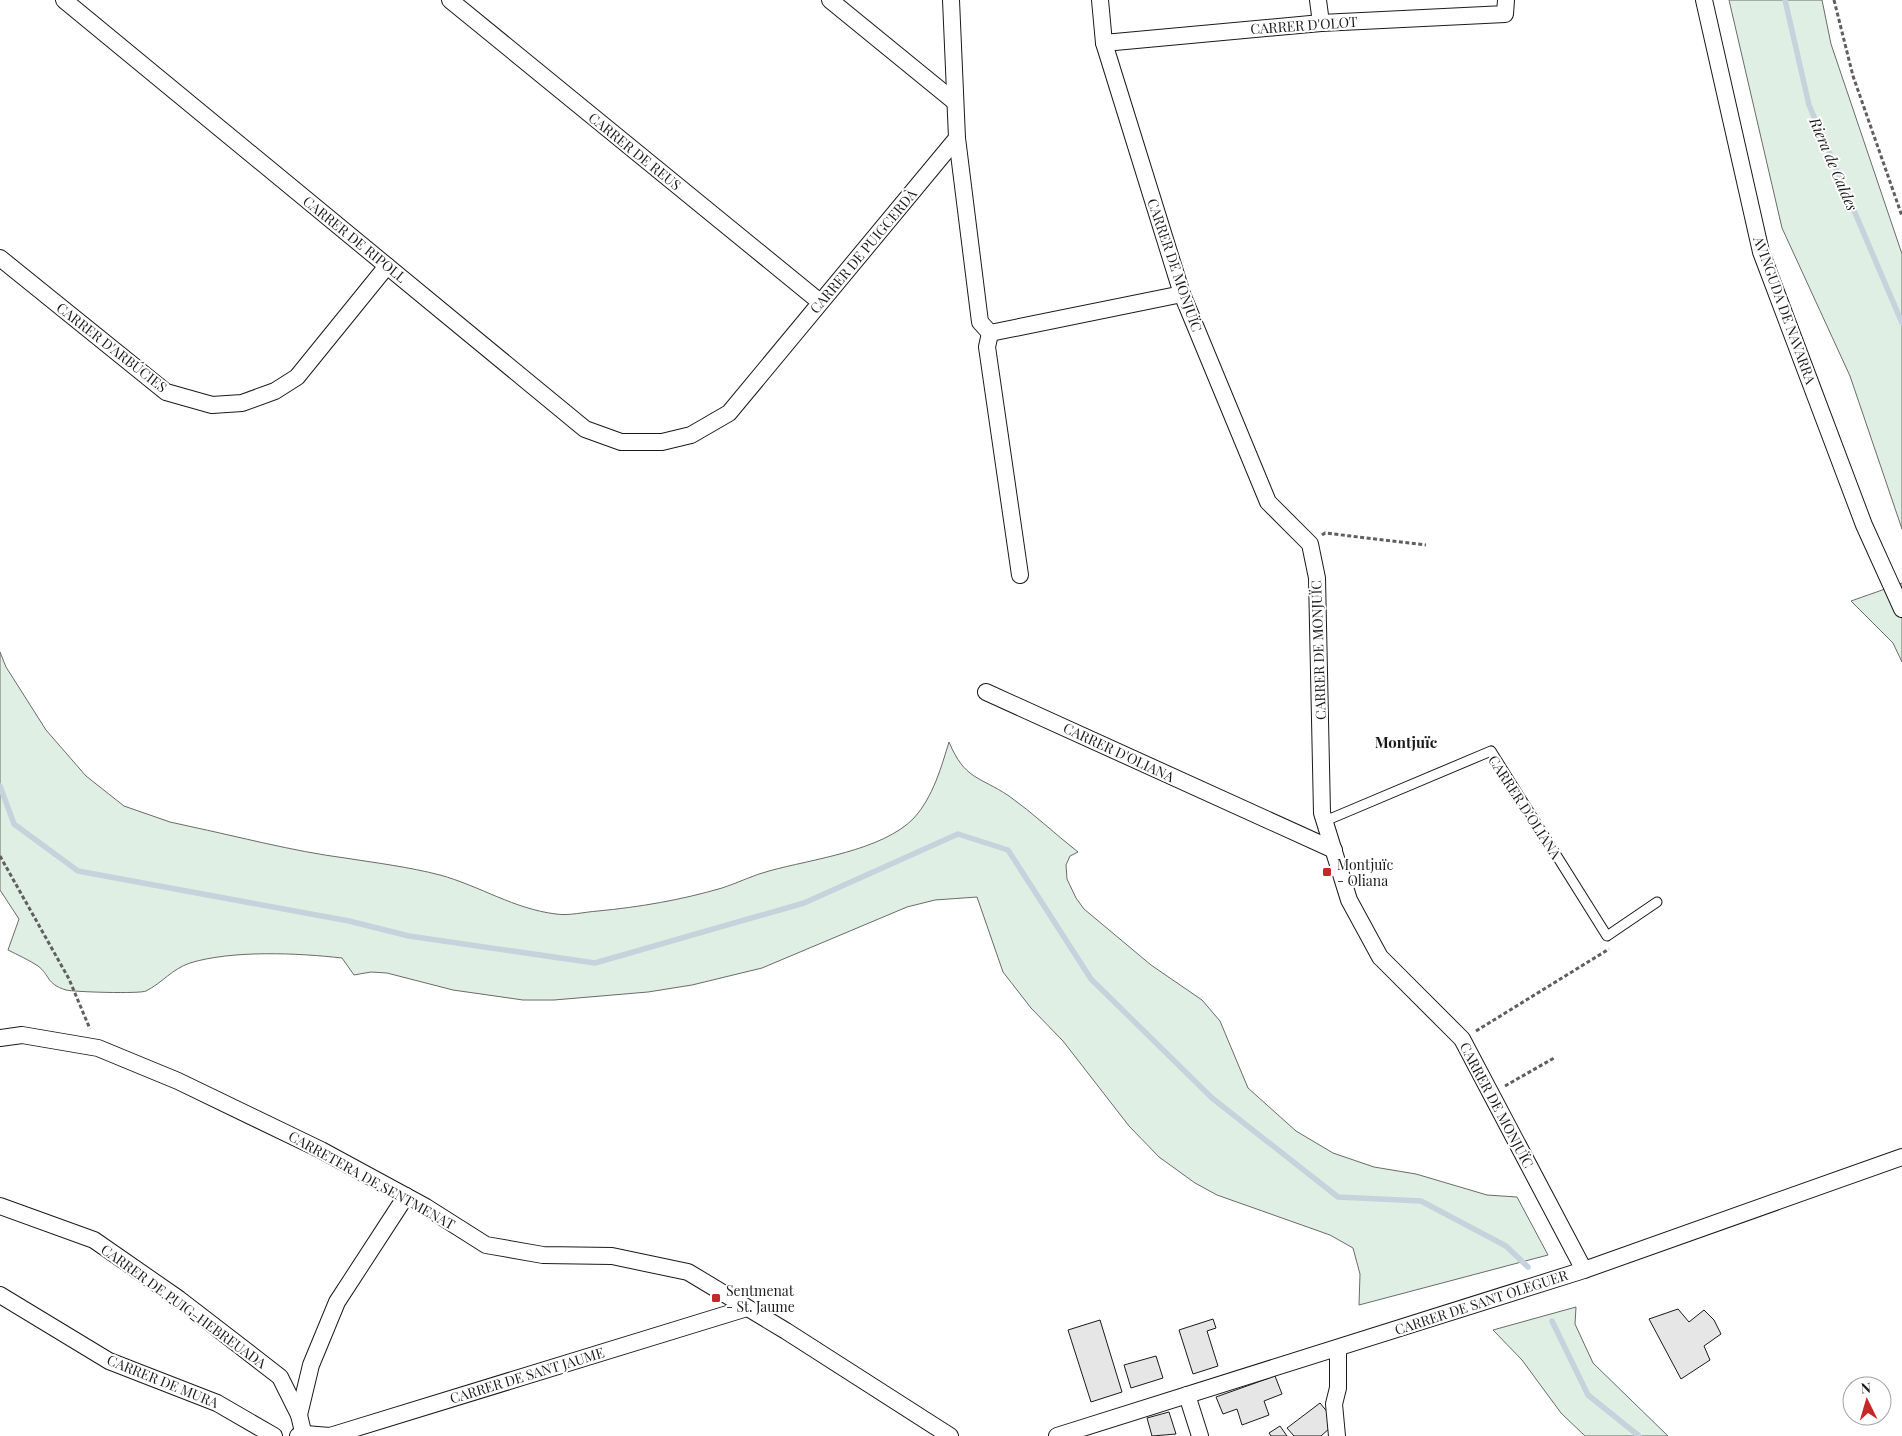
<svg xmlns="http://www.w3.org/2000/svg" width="1902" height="1436" viewBox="0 0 1902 1436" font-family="'Playfair Display',serif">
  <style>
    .green { fill: #e0efe3; stroke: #6a6a6a }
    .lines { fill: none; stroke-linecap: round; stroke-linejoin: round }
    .stream { stroke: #c6d2dc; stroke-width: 5.5 }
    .building { fill: #e6e6e6; stroke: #1a1a1a }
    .lane-casing { stroke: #1a1a1a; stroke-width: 11 }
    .street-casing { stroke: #1a1a1a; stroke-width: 18 }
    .path { stroke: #5f5f5f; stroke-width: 3; stroke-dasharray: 4 2.5; stroke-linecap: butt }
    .lane { stroke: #fff; stroke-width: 9 }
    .street { stroke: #fff; stroke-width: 16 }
    .poi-dot { fill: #c62828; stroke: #fff; stroke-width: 2 }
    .labels { text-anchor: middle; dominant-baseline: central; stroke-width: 4; stroke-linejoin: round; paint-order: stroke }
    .street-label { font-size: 14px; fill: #1a1a1a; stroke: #fff }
    .poi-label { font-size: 14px; fill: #1a1a1a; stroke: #fff; text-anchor: start }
    .water-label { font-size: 15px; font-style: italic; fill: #1a1a1a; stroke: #fff }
    .neighbourhood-label { font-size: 15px; font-weight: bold; fill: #1a1a1a; stroke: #fff }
  </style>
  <rect width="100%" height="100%" fill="#fff"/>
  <g class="green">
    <path d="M1729,0h93l9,44 71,210v275l-52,-153 -68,-148z"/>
    <path d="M1902,583v79l-9,-19 -42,-42z"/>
    <path d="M0,652l6,15 40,63 40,46 38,30 46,16 18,4c52,11 104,25 157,32 32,5 64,9 95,17 40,11 74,34 116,39 13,2 28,-2 42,-3 42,-4 83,-11 124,-23 16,-5 31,-13 47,-17 43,-12 113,-20 145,-53 19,-21 27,-50 35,-76 16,38 30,34 60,54 24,17 46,38 69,56l-8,4 -4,9 1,14 9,19 8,11 67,56 51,35 18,21 28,67 48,43 37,22 41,14 42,7 71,21 30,2 31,58 -189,50 1,-31 -7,-26 -23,-13 -113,-40 -22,-12 -36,-26 -30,-31 -66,-85 -32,-33 -28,-36 -26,-75 -42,3 -28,7 -145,61 -70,17 -44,7 -94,8h-31l-70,-10 -66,-17 -16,-1 -17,3 -12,-17c-44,-5 -110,-8 -152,5 -18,6 -28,20 -44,28 -6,3 -72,1 -80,-1 -20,-6 -16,-15 -28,-24 -9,-6 -20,-11 -30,-16l11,-31 -19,-29z"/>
    <path d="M1576,1307l-1,17 18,39 75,73h-83l-24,-23 -39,-53 -29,-30z"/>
  </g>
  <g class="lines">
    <g class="stream">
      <path d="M1785,0l24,105 93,218"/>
      <path d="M0,786l14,38 64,47 271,50 60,15 186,27 209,-60 154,-69 50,16 83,129 121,119 126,99 83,4 85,45 22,21"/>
      <path d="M1552,1321l36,74 51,41"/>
    </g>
  </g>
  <g class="building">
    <path d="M1678,1309l11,13 15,-12 10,10 7,14 -17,12 6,14 -29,19 -32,-60z"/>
    <path d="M1213,1319l3,9 -9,3 11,35 -25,8 -14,-44z"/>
    <path d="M1100,1320l22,72 -31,10 -23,-72z"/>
    <path d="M1156,1356l7,22 -32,10 -7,-23z"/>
    <path d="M1275,1376l7,18 -18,7 5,14 -27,10 -5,-16 -14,5 -7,-17z"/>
    <path d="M1320,1403l9,11 2,13 -10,9h-27l-7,-8z"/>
    <path d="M1169,1412l7,22 -24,2 -5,-18z"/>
    <path d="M1280,1426l7,10h-16l-2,-3z"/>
  </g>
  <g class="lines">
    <g class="lane-casing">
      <path id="lane" d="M1325,821l166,-70 116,185 50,-34"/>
    </g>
    <g class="street-casing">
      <g id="street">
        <path d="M64,0l521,429 36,13h41l29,-7 38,-22 228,-275 -6,-138"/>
        <path d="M450,0l370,302"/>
        <path d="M830,0l125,102"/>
        <path d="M1100,0l4,43 78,251 86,208 42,42 7,34 5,235 27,87 31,57 82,82 122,231"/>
        <path d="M1318,0l3,23"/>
        <path d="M1704,0l57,252 103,273 38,84"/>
        <path d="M1104,43l217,-20 184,-9 1,-14"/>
        <path d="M957,138l23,184 10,11 192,-39"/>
        <path d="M0,258l166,134 46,13 30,-2 33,-12 22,-14 90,-111"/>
        <path d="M990,333l-3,14 33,228"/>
        <path d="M986,692l348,158"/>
        <path d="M0,1038l22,-3 76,13 80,33 143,69 105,57 60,38 57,10 69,1 76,16 98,59 164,105"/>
        <path d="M0,1206l94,34 85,59 101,78 19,38 5,21"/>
        <path d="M0,1295l109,66 108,42 57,33"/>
        <path d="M1187,1395l13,41"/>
        <path d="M299,1415l12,-50 26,-63 69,-106"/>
        <path d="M298,1436l7,-2 25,2 417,-128"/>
        <path d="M1057,1436l527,-166 318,-113"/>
        <path d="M1337,1436l-3,-32 4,-16v-40"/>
      </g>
    </g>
    <g class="path">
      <path d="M1834,0l19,76 49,140"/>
      <path d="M1322,535l3,-2 101,12"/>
      <path d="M0,856l69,123 21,50"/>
      <path d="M1476,1031l133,-82"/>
      <path d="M1505,1086l49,-28"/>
    </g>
    <use href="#lane" class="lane"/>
    <use href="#street" class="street"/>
  </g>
  <g class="poi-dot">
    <rect x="1322" y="867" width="10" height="10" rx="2.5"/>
    <rect x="711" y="1293" width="10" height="10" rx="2.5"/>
  </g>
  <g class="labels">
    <g class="street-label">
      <text transform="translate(1304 25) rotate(-4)">CARRER D'OLOT</text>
      <text transform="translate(635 151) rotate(39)">CARRER DE REUS</text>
      <text transform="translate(355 239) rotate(39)">CARRER DE RIPOLL</text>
      <text transform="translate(863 251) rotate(-50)">CARRER DE PUIGCERDÀ</text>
      <text transform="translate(1175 265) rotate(71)">CARRER DE MONJUÏC</text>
      <text transform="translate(1785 310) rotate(70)">AVINGUDA DE NAVARRA</text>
      <text transform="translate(112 347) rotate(38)">CARRER D'ARBÚCIES</text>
      <text transform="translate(1318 650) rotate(-92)">CARRER DE MONJUÏC</text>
      <text transform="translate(1119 752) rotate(25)">CARRER D'OLIANA</text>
      <text transform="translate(1525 807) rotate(57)">CARRER D'OLIANA</text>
      <text transform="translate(1497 1105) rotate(62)">CARRER DE MONJUÏC</text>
      <text transform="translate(372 1180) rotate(29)">CARRETERA DE SENTMENAT</text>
      <text transform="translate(1481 1302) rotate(-18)">CARRER DE SANT OLEGUER</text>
      <text transform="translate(184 1306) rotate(36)">CARRER DE PUIG-HEBREUADA</text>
      <text transform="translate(527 1375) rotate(-17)">CARRER DE SANT JAUME</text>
      <text transform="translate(163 1381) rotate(22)">CARRER DE MURA</text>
    </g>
    <g class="poi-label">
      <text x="1337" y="864">Montjuïc<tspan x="1337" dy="16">- Oliana</tspan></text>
      <text x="726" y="1290">Sentmenat<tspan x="726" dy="16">- St. Jaume</tspan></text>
    </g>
    <g class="water-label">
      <text transform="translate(1834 164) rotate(67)">Riera de Caldes</text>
    </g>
    <g class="neighbourhood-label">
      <text x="1406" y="742">Montjuïc</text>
    </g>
  </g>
  <g transform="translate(1867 1401) rotate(355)"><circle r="24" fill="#ffffff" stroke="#a3a3a3"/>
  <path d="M0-4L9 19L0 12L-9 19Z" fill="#c62828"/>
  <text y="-8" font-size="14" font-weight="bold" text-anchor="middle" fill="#1a1a1a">N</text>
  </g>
</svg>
